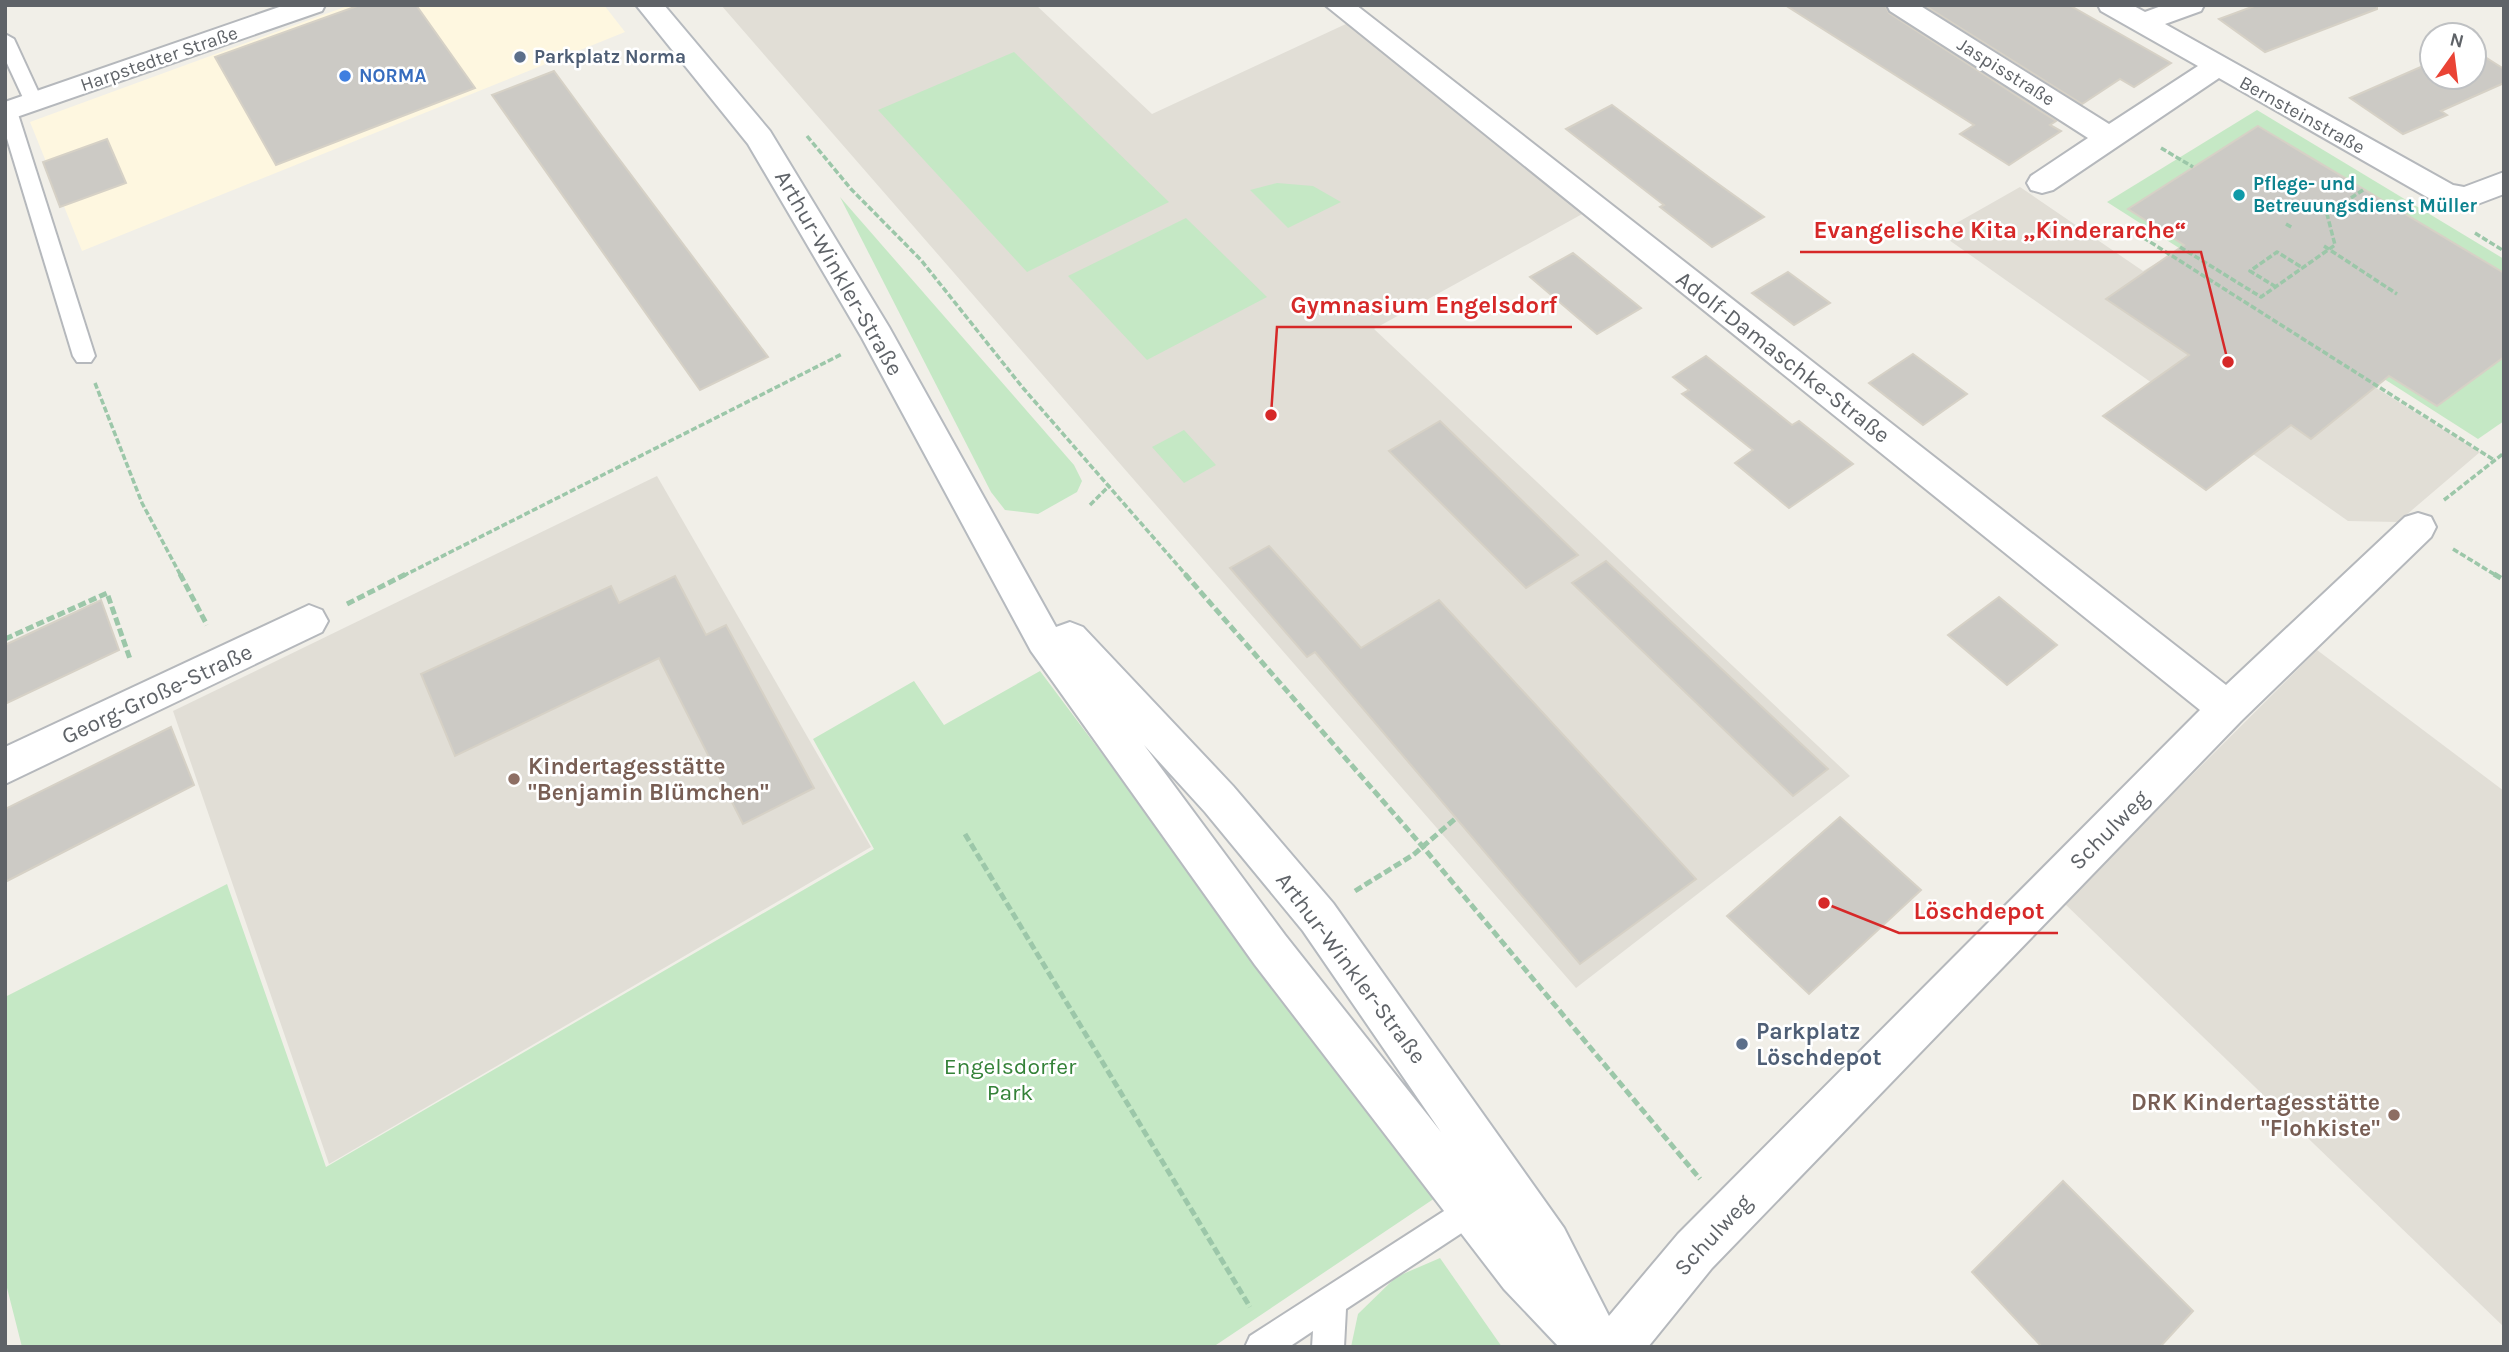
<svg xmlns="http://www.w3.org/2000/svg" width="2509" height="1352" viewBox="0 0 2509 1352" font-family="Karla,sans-serif">
  <style>
    .commercial { fill: #fef7e0 }
    .education { fill: #e1ded6 }
    .green { fill: #c5e8c5 }
    .building { fill: #cccac5; stroke: #d6d1c6; stroke-width: 2 }
    .lines { fill: none; stroke-linecap: round; stroke-linejoin: round }
    .lane-casing { stroke: #b5b8bc; stroke-width: 4 }
    .street-casing { stroke: #b5b8bc; stroke-width: 4 }
    .secondary-casing { stroke: #b6babf; stroke-width: 4 }
    .path-far1 { stroke: #9cc7a9; stroke-width: 3.5; stroke-dasharray: 6 2.5; stroke-linecap: butt }
    .path { stroke: #9cc7a9; stroke-width: 5; stroke-dasharray: 8 3.5; stroke-linecap: butt }
    .lane { fill: #fff; fill-rule: evenodd }
    .street { fill: #fff; fill-rule: evenodd }
    .secondary { fill: #fff; fill-rule: evenodd }
    .service-dot { fill: #5c6f8a; stroke: #fff; stroke-width: 2.5 }
    .shop-dot { fill: #3f7fe0; stroke: #fff; stroke-width: 2.5 }
    .culture-dot { fill: #0f9aa8; stroke: #fff; stroke-width: 2.5 }
    .education-dot { fill: #8d6e63; stroke: #fff; stroke-width: 2.5 }
    .labels { text-anchor: middle; dominant-baseline: central; stroke-width: 5; stroke-linejoin: round; paint-order: stroke }
    .far-service-label { font-size: 19px; font-weight: bold; fill: #4e5e75; stroke: #fff; text-anchor: start }
    .far-street-label { font-size: 19px; fill: #5f6368; stroke: #fff }
    .far-shop-label { font-size: 19px; font-weight: bold; fill: #366cbe; stroke: #fff; text-anchor: start }
    .far-culture-label { font-size: 19px; font-weight: bold; fill: #0d838f; stroke: #fff; text-anchor: start }
    .street-label { font-size: 23px; fill: #5f6368; stroke: #fff }
    .education-label { font-size: 23px; font-weight: bold; fill: #785e54; stroke: #fff; text-anchor: start }
    .service-label { font-size: 23px; font-weight: bold; fill: #4e5e75; stroke: #fff; text-anchor: start }
    .park-label { font-size: 23px; fill: #348238; stroke: #fff }
    .leader { fill: none; stroke: #d62828; stroke-width: 2.5 }
    .callout-dot { fill: #d62828; stroke: #fff; stroke-width: 2.5 }
    .callout-label { font-size: 24px; text-anchor: middle; font-weight: bold; fill: #d62828; stroke: #fff; stroke-width: 5; stroke-linejoin: round; paint-order: stroke }
  </style>
  <rect width="100%" height="100%" fill="#f1efe8"/>
  <path class="commercial" d="M350,5h254l21,27 -543,219 -52,-129z"/>
  <g class="education">
    <path d="M721,5h315l116,109 196,-91 236,190 -210,116 476,447 -274,212z"/>
    <path d="M2020,187l123,84 22,-13 315,194 -82,70 -50,-1 -409,-288z"/>
    <path d="M657,476l214,371 -542,317 -156,-453z"/>
    <path d="M2317,650l187,141v536l-440,-424z"/>
  </g>
  <g class="green">
    <path d="M1014,52l155,150 -142,70 -149,-162z"/>
    <path d="M2257,110l247,149v162l-26,18 -371,-237z"/>
    <path d="M1277,183l36,3 28,16 -53,26 -38,-38z"/>
    <path d="M840,197l234,268 8,16 -5,11 -39,22 -33,-4 -14,-18z"/>
    <path d="M1186,218l81,79 -120,63 -79,-84z"/>
    <path d="M1184,430l32,35 -32,18 -32,-36z"/>
    <path d="M1040,671l395,527 -222,149h-1191l-17,-67v-283l222,-113 99,283 548,-318 -61,-110 101,-58 30,44z"/>
    <path d="M1440,1258l62,89h-151l7,-33 38,-37z"/>
  </g>
  <g class="building">
    <path d="M360,5h56l59,83 -199,77 -61,-108z"/>
    <path d="M1785,5h100l4,8 167,108 -6,4 11,6 -52,34 -49,-31 14,-9z"/>
    <path d="M1924,5h145l102,58 -37,24 -14,-8 -38,25z"/>
    <path d="M2257,5h120v4l-112,43 -46,-33z"/>
    <path d="M2474,50l30,19v14l-63,28 6,4 -44,19 -53,-36 82,-36v15h42z"/>
    <path d="M554,71l47,64 167,222 -68,33 -208,-295z"/>
    <path d="M1612,105l98,73 54,39 -52,30 -52,-40 4,-2 -98,-76z"/>
    <path d="M2258,126l246,147v84l-67,49 -48,-30 -78,63 -20,-14 -85,65 -103,-74 86,-61 -83,-56 78,-54 -56,-36z"/>
    <path d="M107,139l19,44 -66,24 -17,-45z"/>
    <path d="M1573,253l68,55 -44,26 -67,-57z"/>
    <path d="M1788,272l42,31 -36,22 -42,-32z"/>
    <path d="M1913,354l54,40 -44,31 -54,-42z"/>
    <path d="M1706,356l86,69 7,-4 54,43 -64,44 -54,-45 18,-13 -71,-56 7,-4 -16,-13z"/>
    <path d="M1440,421l138,134 -52,33 -137,-137z"/>
    <path d="M1269,546l92,102 78,-48 257,279 -116,85 -265,-312 -8,5 -77,-89z"/>
    <path d="M1606,561l89,83 133,125 -35,27 -221,-213z"/>
    <path d="M675,576l31,59 20,-10 88,163 -71,36 -84,-166 -204,98 -34,-82 190,-88 8,17z"/>
    <path d="M1999,597l58,48 -50,40 -59,-50z"/>
    <path d="M101,600l18,50 -114,54v-59z"/>
    <path d="M171,727l23,58 -189,97v-73z"/>
    <path d="M1840,817l81,73 -112,104 -82,-78z"/>
    <path d="M2063,1181l130,130 -33,36h-118l-70,-75z"/>
  </g>
  <g class="lines">
    <g class="lane-casing">
      <g id="lane">
        <path d="M5,34l9,5 29,63 -2,4h-14l-2,-4 -20,-43z"/>
        <path d="M8,105l9,6 78,245 -4,6h-14l-4,-6 -68,-224v-26z"/>
        <path d="M1472,1193l11,4 4,11 -4,11 -137,90 -2,38h-32l1,-16 -24,16h-44l5,-11z"/>
      </g>
    </g>
    <g class="street-casing">
      <g id="street">
        <path d="M285,5h40l-3,6 -317,110v-19z"/>
        <path d="M1325,5h31l870,680 179,-168 13,-4 13,4 5,10 -5,10 -190,184 -529,547 -64,79h-57l7,-18 80,-95 522,-524z"/>
        <path d="M1887,5h32l190,119 89,-58 -97,-55 -3,-6h34l13,7 19,-7h40l-3,6 -36,13 288,161 11,2 40,-15v22l-37,14 -33,-7 -215,-123 -166,112 -11,3 -11,-3 -4,-7 4,-7 57,-38 -198,-127z"/>
        <path d="M309,605l13,5 6,11 -6,11 -317,152v-37z"/>
      </g>
    </g>
    <g class="secondary-casing">
      <path id="secondary" d="M636,5h28l106,126 119,196 167,300 14,-5 13,5 150,159 100,117 231,325 48,94 -3,5 10,20h-60l-55,-58 -249,-324 -224,-314 -169,-313 -114,-194zM1144,745l61,67 98,119 138,201 -156,-197z"/>
    </g>
    <g class="path-far1">
      <path d="M807,136l44,53 70,71 102,128 164,188"/>
      <path d="M2161,148l32,19"/>
      <path d="M2286,224l7,4"/>
      <path d="M2136,233l358,227"/>
      <path d="M2475,233l29,18"/>
      <path d="M2324,246l73,48"/>
      <path d="M2180,247l81,50 74,-52 -8,-31 36,-24"/>
      <path d="M2276,287l-26,-16 27,-19 26,16"/>
      <path d="M95,383l47,120 39,73"/>
      <path d="M2444,500l60,-47"/>
      <path d="M1090,505l20,-20"/>
      <path d="M2453,549l44,27"/>
      <path d="M403,576l439,-222"/>
    </g>
    <g class="path">
      <path d="M180,574l27,51"/>
      <path d="M1185,574l238,273 277,332"/>
      <path d="M2494,574l10,6"/>
      <path d="M347,604l59,-30"/>
      <path d="M5,639l102,-46 23,66"/>
      <path d="M965,834l285,473"/>
      <path d="M1355,891l58,-36 43,-37"/>
    </g>
    <use href="#lane" class="lane"/>
    <use href="#street" class="street"/>
    <use href="#secondary" class="secondary"/>
  </g>
  <g class="service-dot">
    <circle cx="520" cy="57" r="7"/>
    <circle cx="1742" cy="1044" r="7"/>
  </g>
  <circle class="shop-dot" cx="345" cy="76" r="7"/>
  <circle class="culture-dot" cx="2239" cy="195" r="7"/>
  <g class="education-dot">
    <circle cx="514" cy="779" r="7"/>
    <circle cx="2394" cy="1115" r="7"/>
  </g>
  <g class="labels">
    <g class="far-service-label">
      <text x="534" y="57">Parkplatz Norma</text>
    </g>
    <g class="far-street-label">
      <text transform="translate(159 59) rotate(-19)">Harpstedter Straße</text>
      <text transform="translate(2006 72) rotate(32)">Jaspisstraße</text>
      <text transform="translate(2302 115) rotate(29)">Bernsteinstraße</text>
    </g>
    <g class="far-shop-label">
      <text x="359" y="76">NORMA</text>
    </g>
    <g class="far-culture-label">
      <text x="2253" y="184">Pflege- und<tspan x="2253" dy="22">Betreuungsdienst Müller</tspan></text>
    </g>
    <g class="street-label">
      <text transform="translate(839 273) rotate(60)">Arthur-Winkler-Straße</text>
      <text transform="translate(1783 357) rotate(38)">Adolf-Damaschke-Straße</text>
      <text transform="translate(157 694) rotate(-25)">Georg-Große-Straße</text>
      <text transform="translate(2109 830) rotate(-45)">Schulweg</text>
      <text transform="translate(1351 968) rotate(53)">Arthur-Winkler-Straße</text>
      <text transform="translate(1713 1235) rotate(-47)">Schulweg</text>
    </g>
    <g class="education-label">
      <text x="528" y="766">Kindertagesstätte<tspan x="528" dy="26">"Benjamin Blümchen"</tspan></text>
      <text x="2380" y="1102" text-anchor="end">DRK Kindertagesstätte<tspan x="2380" dy="26">"Flohkiste"</tspan></text>
    </g>
    <g class="service-label">
      <text x="1756" y="1031">Parkplatz<tspan x="1756" dy="26">Löschdepot</tspan></text>
    </g>
    <g class="park-label">
      <text x="1010" y="1066">Engelsdorfer<tspan x="1010" dy="26">Park</tspan></text>
    </g>
  </g>
  <path class="leader" d="M2228 362L2201 252H1800M1271 415L1277 327H1572M1824 903L1899 933H2058"/>
  <g class="callout-dot">
    <circle cx="2228" cy="362" r="7"/>
    <circle cx="1271" cy="415" r="7"/>
    <circle cx="1824" cy="903" r="7"/>
  </g>
  <g class="callout-label">
    <text x="2000" y="238">Evangelische Kita „Kinderarche“</text>
    <text x="1424" y="313">Gymnasium Engelsdorf</text>
    <text x="1979" y="919">Löschdepot</text>
  </g>
  <rect width="2509" height="1352" fill="none" stroke="#5f6368" stroke-width="14"/>
  <g transform="translate(2453 56) rotate(14)"><circle r="33" fill="#ffffff" stroke="#bfc1c3" stroke-width="2"/>
  <path d="M0-5L12 26L0 18L-12 26Z" fill="#ea4335"/>
  <text y="-10" font-size="19" font-weight="bold" text-anchor="middle" fill="#5f6368">N</text>
  </g>
</svg>
